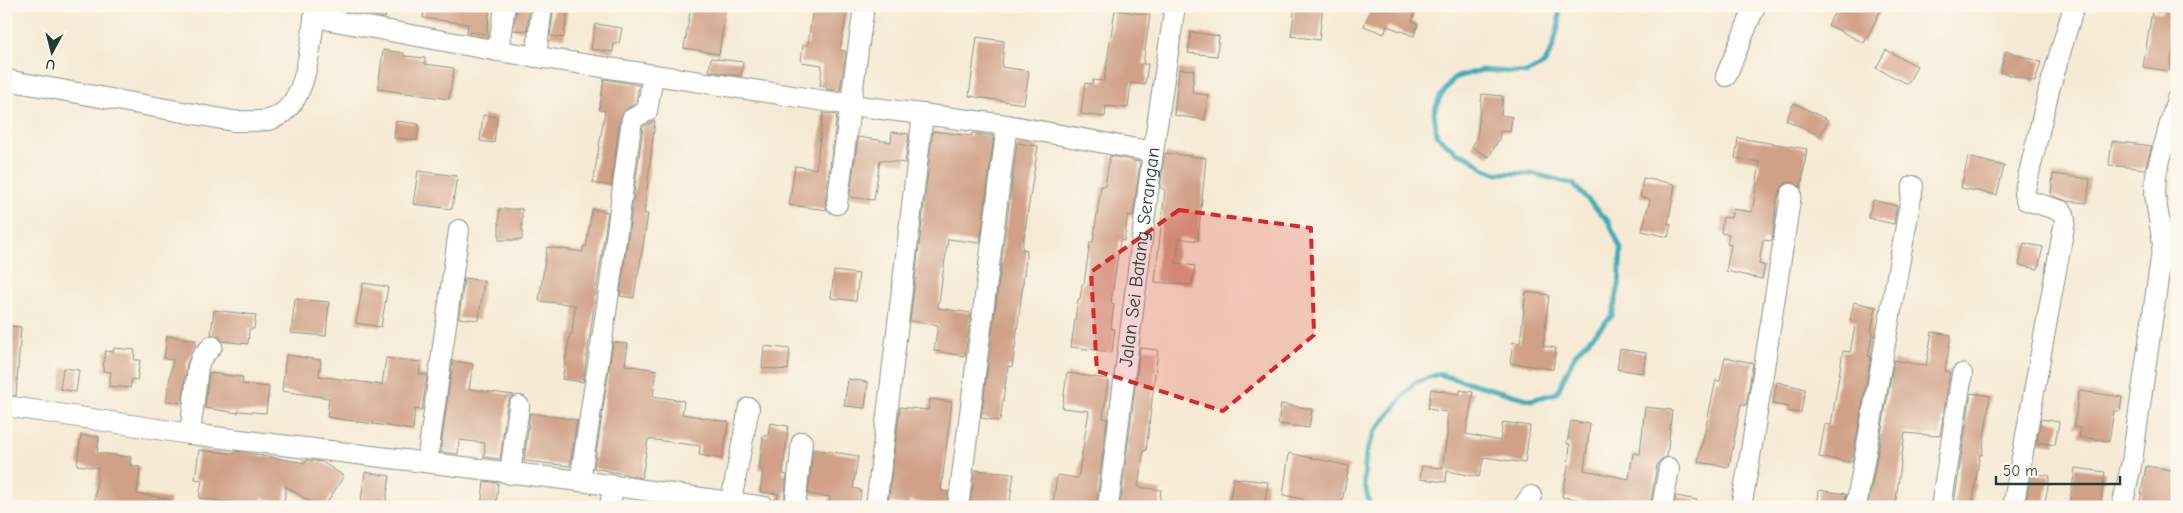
<svg xmlns="http://www.w3.org/2000/svg" width="2183" height="513" viewBox="0 0 2183 513" font-family="'Comic Neue',sans-serif">
  <style>
    .lines { fill: none; stroke-linecap: round; stroke-linejoin: round }
    .stream { stroke: #3cacb7; stroke-width: 5 }
    .building { fill: #d0a187 }
    .minor-casing { stroke: #8a9484; stroke-width: 22 }
    .minor { stroke: #fff; stroke-width: 20 }
    .marked { fill: #d62828; fill-opacity: 0.2; stroke: #d62828; stroke-width: 4; stroke-dasharray: 10 6; stroke-linejoin: round }
    .labels { text-anchor: middle; dominant-baseline: central; stroke-width: 4.5; stroke-linejoin: round; paint-order: stroke }
    .street-label { font-size: 19px; fill: #1f3d34; stroke: #fbf7ec }
  </style>
  <rect width="100%" height="100%" fill="#fbf7ec"/>
  <filter id="ink" filterUnits="userSpaceOnUse"><feTurbulence type="fractalNoise" baseFrequency=".02" numOctaves="2"/><feDisplacementMap in="SourceGraphic" scale="10" xChannelSelector="R" yChannelSelector="G"/><feConvolveMatrix kernelMatrix="1 2 1 2 8 2 1 2 1" color-interpolation-filters="sRGB"/></filter>
  <filter id="wash" filterUnits="userSpaceOnUse"><feTurbulence type="fractalNoise" baseFrequency=".0096" numOctaves="4" result="noise"/><feDisplacementMap in="SourceGraphic" scale="20" xChannelSelector="R" yChannelSelector="G"/><feGaussianBlur stdDeviation="1.12" result="paint"/><feColorMatrix in="noise" values="0 0 0 0 0 0 0 0 0 0 0 0 0 0 0 0 0 1.4 0 .05"/><feComposite in="paint" operator="in"/></filter>
  <g filter="url(#wash)">
    <rect width="100%" height="100%" fill="#f6ead5"/>
    <g class="lines">
      <path class="stream" d="M1370,507l-6,-26 2,-28 9,-21 39,-49 24,-9 93,26 26,-7 19,-40 36,-37 7,-31 2,-36 -12,-27 -36,-38 -38,-10 -40,-1 -12,-5 -14,-11 -13,-5 -19,-16 -3,-24 6,-15 14,-19 28,-8 44,3 18,-9 9,-17 6,-24v-17"/>
    </g>
    <g id="blocks">
      <g class="building">
        <path d="M328,6h59l-2,12z"/>
        <path d="M425,6h65l-3,28 -20,-2 1,-8 -45,-6z"/>
        <path d="M517,6h13l-3,25 -14,-1z"/>
        <path d="M554,6h14l-4,32 -14,-2z"/>
        <path d="M691,6h35l-7,48 -35,-6z"/>
        <path d="M813,6h35l-8,44 6,1 -6,40 -14,-2 1,-3h-7l2,-21 -21,-3 2,-17h5z"/>
        <path d="M1295,6h28l-4,34 -28,-4z"/>
        <path d="M1372,6h45l-5,15 6,3 -4,12 -27,-10 -3,8 -20,-8z"/>
        <path d="M1838,6h36l7,4 -17,33 -36,-18z"/>
        <path d="M2163,6h14v22l-8,43 -26,-4 9,-56 10,2z"/>
        <path d="M1115,10l35,5 -7,49h5l-3,21 -14,-2 -3,25 -22,-2 -1,11 -24,-3 4,-31 7,1 1,-4 11,1z"/>
        <path d="M595,24l27,4 -3,15h-5l-1,9 -22,-3z"/>
        <path d="M1191,32l28,4 -2,20 -29,-3z"/>
        <path d="M977,37l27,4 -2,26 27,4 -5,33 -55,-8z"/>
        <path d="M383,50l21,3v3l21,2v6l29,4 -5,31 -71,-10z"/>
        <path d="M1886,50l31,16 -9,18 -32,-16z"/>
        <path d="M2006,51l35,11 -6,20 -35,-10z"/>
        <path d="M711,58l32,4 -2,14 -32,-5z"/>
        <path d="M1179,69l15,1 -2,23 16,2 -3,25 -31,-5z"/>
        <path d="M604,79l35,6 -3,18 -10,6 -6,8 -9,69 -18,-3 12,-72 -6,-1z"/>
        <path d="M1482,94l21,2 -2,19 11,2 -2,15 -10,-1 -1,8 -10,18 -17,-10 5,-9z"/>
        <path d="M1794,103l34,17 -8,16 -34,-16z"/>
        <path d="M823,113l14,2 -12,87 2,8 -38,-5 6,-39 21,3z"/>
        <path d="M483,115l14,2 -3,26 -14,-2z"/>
        <path d="M396,121l23,3 -2,16 -23,-2z"/>
        <path d="M654,121h1l-11,93h4l-10,62h-1l-3,22 -14,-2 23,-169z"/>
        <path d="M933,131l38,5 1,-3 22,3 -14,107 -32,-4 -10,69 33,5 -6,43 -31,-5 4,-26 -28,-4z"/>
        <path d="M892,132l17,2 -4,29 -25,-3 -6,40 -24,-3 8,-60 33,5z"/>
        <path d="M1738,138l69,11 -6,39 -8,-6 -7,1 -4,4 -5,11 -5,43 -9,-1 -4,24 6,2 -3,13 -36,-8 5,-26 -4,-1 2,-10 -8,-1 2,-16 8,1 2,-9 19,3 8,-50 -25,-4z"/>
        <path d="M2112,141l40,5 -7,23 -36,-4z"/>
        <path d="M1017,143l21,3 -16,103 5,1 -11,90 -4,27 -4,-1 -8,55 -19,-3z"/>
        <path d="M1165,153l41,5 -8,83 -19,-3 -3,25 19,3 -3,19 -37,-3 10,-92 -5,-3z"/>
        <path d="M1110,156l30,6 -7,54 -5,-1 -4,26 -4,-1 -9,63 3,1 -3,24 4,1 -3,23 -41,-5 7,-48h2l2,-15h2l6,-42h3l8,-56h4z"/>
        <path d="M1968,157l36,9 -7,29 -36,-7z"/>
        <path d="M418,171l39,5 -5,33 -39,-5z"/>
        <path d="M2053,174l37,5 -3,24 -20,-2 -16,-6z"/>
        <path d="M1643,178l32,6 -7,40h3l-3,13 -26,-6 8,-32 -10,-2z"/>
        <path d="M1873,200l24,6 -3,18 -26,-6z"/>
        <rect x="499" y="209" width="23" height="31"/>
        <path d="M592,209l16,3 -25,170 -21,-3 8,-45h2l3,-29 -36,-4 8,-54 36,5v-5h3z"/>
        <path d="M2024,243l19,4 -5,22 -19,-4z"/>
        <path d="M834,271l25,3 -3,27 -25,-3z"/>
        <path d="M464,278l20,3 -5,39 -20,-2z"/>
        <path d="M363,283l25,4 -7,40 -25,-4z"/>
        <path d="M1526,292l23,3 -6,51 13,2 -3,21 -43,-6 3,-21 7,1z"/>
        <path d="M295,299l34,3 -3,34 -35,-3z"/>
        <path d="M1854,302l22,5 -5,24 2,1 -5,24h3l-19,106 -33,-5 6,-33 6,1 12,-74 7,1 6,-31 -6,-1z"/>
        <path d="M214,310l42,5 -2,14h-5l-1,15 -26,-3 -2,-4 -9,-3z"/>
        <path d="M6,326l15,1 -5,69 -10,-2z"/>
        <path d="M1932,332l19,3 -6,36 5,1 -10,64 -35,-3 -10,74h-27l26,-147 32,6z"/>
        <path d="M167,336l29,4 -1,7 -8,16 -5,40 -16,-2 7,-41 -9,-1z"/>
        <path d="M613,342l15,2 -3,21 32,5 -4,26 31,5 -2,13 47,8 -7,37 -23,-4 1,-9 -52,-7 -6,39 -48,-10z"/>
        <path d="M764,346l26,3 -2,21 -26,-2z"/>
        <path d="M114,348l21,2 -1,10h6l-3,20 -5,-1 -2,9 -21,-2 2,-14 -8,-1 2,-20 8,1z"/>
        <path d="M1140,348l18,2 -12,101 -2,-1 -6,37 23,3 -2,17h-39z"/>
        <path d="M1620,349l26,4 -3,20 -26,-4z"/>
        <path d="M286,355l35,5 -2,16 63,9 4,-27 35,4 -2,12 8,1 -5,35 -7,-1 -2,21 -86,-13 2,-19 -47,-7z"/>
        <path d="M1725,357l28,6 -7,42 -5,-1 -12,63 -31,-5 18,-82 4,1z"/>
        <path d="M453,361l20,3 -4,25 45,6 -4,3 -3,6 -7,55 -16,-2 1,-14 -26,-3 -1,14 -18,-2z"/>
        <path d="M63,368l16,2 -3,22 -16,-3z"/>
        <path d="M209,373l34,4 -1,7 27,3 -3,26 -28,-2v2l-33,-5z"/>
        <path d="M1067,373l41,6 -5,39 4,1 -11,88h-39v-2l-4,-1 4,-29 21,3 11,-67 -27,-3z"/>
        <path d="M848,379l20,3 -3,26 -21,-2z"/>
        <path d="M1777,382l28,7 -4,24 -13,-2 1,-4 -16,-3z"/>
        <path d="M1431,389l28,5 1,-4 13,2 -7,42 34,7 3,-19 27,4 -5,37 -41,-6 -5,20 -32,-6 -1,11 -26,-3 2,-13 20,2 5,-32v-24l-19,-3z"/>
        <path d="M2079,391l43,6 -2,14h-6l-5,30 -30,-4 1,-9 -6,-1z"/>
        <path d="M1971,393l19,3 -8,59 -2,-1 -8,51 -18,-2z"/>
        <path d="M930,399l22,3 -11,89 7,1 -2,15 -37,-6 -1,4 -20,-2 12,-96 28,3z"/>
        <path d="M1281,404l31,5 -3,19 -31,-4z"/>
        <path d="M1645,407l27,3 -5,47 -7,3 -3,5 -7,42h-59l1,-5 -30,-5 6,-30 2,-23h-3l4,-23 19,3 -6,46 45,9 4,-26 7,1z"/>
        <path d="M530,413l47,7 -7,46 -44,-5 -2,1z"/>
        <path d="M2041,419l18,3 -4,23 -18,-3z"/>
        <path d="M770,423l18,3 -5,48 4,1 -3,28 -7,-1 1,-8 -18,-2 3,-22 -4,-1 4,-33h5z"/>
        <path d="M81,435l18,2 -2,16 34,4 -1,8 10,2 -3,27 33,5v8h-76l4,-39 -21,-3z"/>
        <path d="M813,449l45,7 -5,32 8,2 -2,17 -30,-2 1,-8 -22,-3z"/>
        <path d="M199,450l36,4v-3l70,12 2,-3 15,2 22,14 -20,31h-6l-32,-21 -2,16 -22,-4 -1,9h-23v-3l-39,-6 3,-18 -7,-1z"/>
        <path d="M1289,453l60,13 -8,41h-39l1,-8 -20,-4z"/>
        <path d="M2146,466l31,5v36h-38z"/>
        <path d="M2075,468l30,4 -5,35h-31z"/>
        <path d="M975,470l39,4 -5,33h-39z"/>
        <path d="M365,472l25,4 -5,31h-25z"/>
        <path d="M2031,473l19,3 -5,26 -18,-3z"/>
        <path d="M1233,478l35,4 -4,25h-35z"/>
        <path d="M484,481l14,2 -2,24h-15z"/>
        <path d="M1819,490l27,4 -2,13h-27z"/>
        <path d="M1676,496l21,4 -1,7h-22z"/>
      </g>
    </g>
  </g>
  <g filter="url(#ink)">
    <use href="#blocks" fill-opacity="0" stroke="#8a9484" stroke-width="1"/>
    <g class="lines">
      <g class="minor-casing">
        <g id="minor">
          <path d="M314,17l184,34 353,54 156,20 146,27"/>
          <path d="M498,51l7,-45"/>
          <path d="M536,57l6,-51"/>
          <path d="M1726,76l29,-70"/>
          <path d="M6,80l227,41c12,0 23,1 35,-1 42,-10 42,-80 48,-114"/>
          <path d="M837,204l27,-198"/>
          <path d="M6,406l184,28 390,47 185,26"/>
          <path d="M190,434l8,-67 3,-9 11,-12"/>
          <path d="M427,462l32,-232"/>
          <path d="M510,474l9,-68"/>
          <path d="M580,481l27,-175 25,-187 15,-8 6,-35"/>
          <path d="M731,501l18,-93"/>
          <path d="M610,507l3,-22"/>
          <path d="M795,507l7,-65"/>
          <path d="M876,507l47,-393"/>
          <path d="M958,507l49,-382"/>
          <path id="s1" d="M1108,507l45,-355 22,-146"/>
          <path d="M1523,507l8,-11"/>
          <path d="M1662,507l7,-39"/>
          <path d="M1741,507l10,-56 40,-257"/>
          <path d="M1856,507l57,-321"/>
          <path d="M1941,507l21,-133"/>
          <path d="M2013,507l52,-286 -1,-7 -2,-3 -36,-11 -2,-6 25,-104 25,-84"/>
          <path d="M2122,507l10,-46 31,-217 -8,-49 1,-21 21,-75"/>
        </g>
      </g>
      <use href="#minor" class="minor"/>
    </g>
  </g>
  <path class="marked" d="M1179,210l132,18 3,107 -91,76 -126,-40 -6,-99z"/>
  <g class="labels">
    <g class="street-label">
      <text stroke="none"><textPath href="#s1" startOffset="252">Jalan Sei Batang Serangan</textPath></text>
    </g>
  </g>
  <rect width="2183" height="513" fill="none" stroke="#fbf7ec" stroke-width="25"/>
  <g transform="translate(52 52) rotate(187)" stroke="#fbf7ec" stroke-width="4" paint-order="stroke">
  <path d="M0-4L9 19L0 12L-9 19Z" fill="#1f3d34"/>
  <text y="-8" font-size="14" font-weight="bold" text-anchor="middle" fill="#1f3d34">U</text>
  </g>
  <path d="M1996 476v8h124v-8" fill="none" stroke="#1f3d34" stroke-width="2.5"/>
  <text x="2003" y="476" font-size="15" fill="#1f3d34" stroke="#fbf7ec" stroke-width="4" paint-order="stroke">50 m</text>
</svg>
